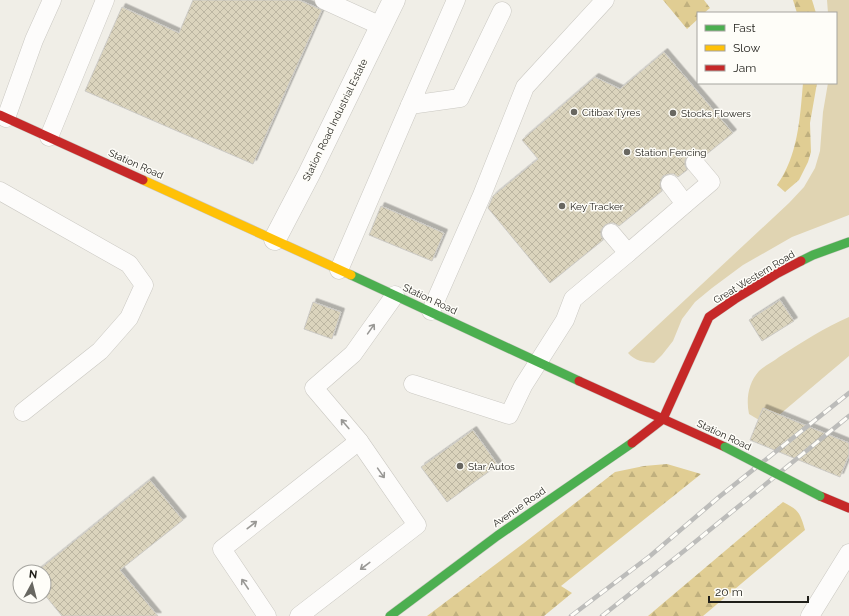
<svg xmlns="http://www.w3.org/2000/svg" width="849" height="616" viewBox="0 0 849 616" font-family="Raleway,sans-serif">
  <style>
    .grass { fill: #e0d4b2 }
    .forest { fill: url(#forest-firs) }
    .building { fill: url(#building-cross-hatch); stroke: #cccac5; filter: url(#shadow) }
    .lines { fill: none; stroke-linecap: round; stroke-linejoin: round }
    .lane-casing { stroke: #cac8c2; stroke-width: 19 }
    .street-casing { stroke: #cac8c2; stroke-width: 23 }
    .fast-casing { stroke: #cac8c2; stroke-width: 10 }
    .slow-casing { stroke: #cac8c2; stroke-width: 10 }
    .jam-casing { stroke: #cac8c2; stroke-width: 10 }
    .lane { stroke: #fdfcfb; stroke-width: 18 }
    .street { stroke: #fdfcfb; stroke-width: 22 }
    .fast { stroke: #4caf50; stroke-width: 9 }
    .slow { stroke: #ffc107; stroke-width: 9 }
    .jam { stroke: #c62828; stroke-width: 9 }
    .rail-casing { stroke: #bcbcba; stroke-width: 4.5 }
    .rail { stroke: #fefdf8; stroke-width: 3; stroke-dasharray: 9; stroke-linecap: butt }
    .fast-bridge-casing { stroke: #cac8c2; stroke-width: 10; stroke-linecap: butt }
    .fast-bridge { stroke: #4caf50; stroke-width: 9 }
    .oneway { stroke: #999895 }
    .poi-dot { fill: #686761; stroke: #fefdf8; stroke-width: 1.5 }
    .labels { text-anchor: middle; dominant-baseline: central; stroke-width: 3; stroke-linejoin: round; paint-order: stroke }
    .poi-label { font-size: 10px; fill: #1f1e19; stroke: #fefdf8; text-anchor: start }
    .street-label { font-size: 10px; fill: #1f1e19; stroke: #fefdf8 }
  </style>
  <defs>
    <pattern id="forest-firs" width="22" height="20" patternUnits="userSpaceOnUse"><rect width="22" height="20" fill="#e0cd93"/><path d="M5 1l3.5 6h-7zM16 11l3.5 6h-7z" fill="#c0b07e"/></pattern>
    <pattern id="building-cross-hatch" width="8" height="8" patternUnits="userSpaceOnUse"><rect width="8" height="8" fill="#dbd4bd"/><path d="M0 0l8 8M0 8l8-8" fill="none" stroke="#bcb6a2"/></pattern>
    <filter id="shadow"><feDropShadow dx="3.5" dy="-3.5" stdDeviation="0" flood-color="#0004"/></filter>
  </defs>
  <rect width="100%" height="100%" fill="#f0eee7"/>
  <g class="grass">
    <path d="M827,0h22v215l-57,22 -49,28 -31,23 -17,14 -13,17 -9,22 -11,14 -8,8c-10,-1 -19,-2 -26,-10l161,-150 15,-16 11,-19 5,-17 3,-39 5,-29h8v-70h-8z"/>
    <path d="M849,317v39l-70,59 -20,5 -10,-6c-3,-14 -1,-31 10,-43 5,-5 14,-9 20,-14 23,-15 45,-29 70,-40z"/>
  </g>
  <g class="forest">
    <path d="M663,0h41l6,8 -6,5h-6v6l-11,10z"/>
    <path d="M793,0h19l4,13h-19z"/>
    <path d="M803,83h14l-7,40 1,29 -3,10 -9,18 -14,12 -8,-7c21,-29 23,-67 26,-102z"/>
    <path d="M667,464l34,10 -140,112 11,7 -28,23h-117l97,-73 91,-71 29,-6z"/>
    <path d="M783,502c16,8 17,11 22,28l-102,86h-55z"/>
  </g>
  <g class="building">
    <path d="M193,0h106l23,10 -69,154 -168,-73 37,-84 57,26z"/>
    <path d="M664,52l69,81 -30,24 -5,-4h-4l-5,2 -4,5v5l2,5 -9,7 -4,-3h-5l-6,2 -2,4 -1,5 2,6 -43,35 -5,-3h-4l-5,2 -4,5v5l2,5 -53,43 -62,-75 5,-12 45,-37 -16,-19 73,-63 25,12z"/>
    <path d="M381,206l63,27 -12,28 -63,-26z"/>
    <path d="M780,300l14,21 -32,20 -13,-21z"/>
    <path d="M313,302l28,10 -9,27 -28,-10z"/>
    <path d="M763,408l86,35v12l-9,22 -90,-37z"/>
    <path d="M473,430l25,35 -51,37 -26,-35z"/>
    <path d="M150,480l33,40 -63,50 38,46h-96l-18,-22v-22h-8z"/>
  </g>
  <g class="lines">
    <g class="lane-casing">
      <g id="lane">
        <path d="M324,0l57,26"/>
        <path d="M456,0l-46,105 50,-7 42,-87"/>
        <path d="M6,118l28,-78 18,-40"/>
        <path d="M49,137l56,-137"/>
        <path d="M0,191l129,73 15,21 -15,33 -29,33 -77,61"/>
        <path d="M685,204l26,-22 -16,-19"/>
        <path d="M628,253l57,-49 -15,-20"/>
        <path d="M339,270l71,-165"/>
        <path d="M431,311l51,-116 43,-108 80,-87"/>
        <path d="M413,384l96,31 14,-29 42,-66 8,-21 55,-46 -17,-20"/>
        <path d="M267,616l-45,-67 137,-108 -45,-53 39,-34 42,-59"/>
        <path d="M299,616l118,-91 -58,-84"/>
        <path d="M810,616l39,-63"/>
      </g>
    </g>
    <g class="street-casing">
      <path id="street" d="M275,239l34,-65 85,-174"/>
    </g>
    <g class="fast-casing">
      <g id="fast">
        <path d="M801,261l12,-6 36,-13"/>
        <path d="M351,275l228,106"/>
        <path d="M390,616l107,-80 135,-93"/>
      </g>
    </g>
    <g class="slow-casing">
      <path id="slow" d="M143,180l208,95"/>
    </g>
    <g class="jam-casing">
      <g id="jam">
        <path d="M0,115l143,65"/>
        <path d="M579,381l146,66"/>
        <path d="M632,443l31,-24 46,-102 26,-18 43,-26 23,-12"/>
        <path d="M820,496l29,12"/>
      </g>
    </g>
    <use href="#lane" class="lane"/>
    <use href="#street" class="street"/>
    <use href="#fast" class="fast"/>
    <use href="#slow" class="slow"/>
    <use href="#jam" class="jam"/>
    <g class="rail-casing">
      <g id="rail">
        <path d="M571,616l79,-60 69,-59 130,-104"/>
        <path d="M602,616l82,-65 165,-135"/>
      </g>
    </g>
    <use href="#rail" class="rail"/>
    <g class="fast-bridge-casing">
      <path id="fast-bridge" d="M725,447l95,49"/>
    </g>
    <use href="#fast-bridge" class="fast-bridge"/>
  </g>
  <defs><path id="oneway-shaft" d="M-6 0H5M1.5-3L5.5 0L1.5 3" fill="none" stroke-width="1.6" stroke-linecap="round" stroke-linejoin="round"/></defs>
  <g class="oneway">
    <use href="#oneway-shaft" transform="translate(371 329) rotate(-55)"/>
    <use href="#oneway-shaft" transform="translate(345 424) rotate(-130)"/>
    <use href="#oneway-shaft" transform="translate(381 473) rotate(55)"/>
    <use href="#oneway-shaft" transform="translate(252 525) rotate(-38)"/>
    <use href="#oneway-shaft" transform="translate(365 566) rotate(143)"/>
    <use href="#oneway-shaft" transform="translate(245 584) rotate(-124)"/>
  </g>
  <g class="poi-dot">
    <circle cx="574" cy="112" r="4"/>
    <circle cx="673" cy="113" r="4"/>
    <circle cx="627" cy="152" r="4"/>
    <circle cx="562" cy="206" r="4"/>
    <circle cx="460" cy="466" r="4"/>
  </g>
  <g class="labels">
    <g class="poi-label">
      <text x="582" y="112">Citibax Tyres</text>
      <text x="681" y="113">Stocks Flowers</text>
      <text x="635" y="152">Station Fencing</text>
      <text x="570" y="206">Key Tracker</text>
      <text x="468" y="466">Star Autos</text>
    </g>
    <g class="street-label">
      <text transform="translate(335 120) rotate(-64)">Station Road Industrial Estate</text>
      <text transform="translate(136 164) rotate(24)">Station Road</text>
      <text transform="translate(754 277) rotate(-31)">Great Western Road</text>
      <text transform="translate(430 299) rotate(25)">Station Road</text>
      <text transform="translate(724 435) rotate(25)">Station Road</text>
      <text transform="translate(519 507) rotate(-35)">Avenue Road</text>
    </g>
  </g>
  <rect x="697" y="12" width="140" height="72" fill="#fefdf8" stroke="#a5a49f"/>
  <rect x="705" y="25" width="20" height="6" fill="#4caf50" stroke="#a5a49f"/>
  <text x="733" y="32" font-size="12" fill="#1f1e19">Fast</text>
  <rect x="705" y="45" width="20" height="6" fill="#ffc107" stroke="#a5a49f"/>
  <text x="733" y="52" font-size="12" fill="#1f1e19">Slow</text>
  <rect x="705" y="65" width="20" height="6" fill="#c62828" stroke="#a5a49f"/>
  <text x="733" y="72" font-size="12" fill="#1f1e19">Jam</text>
  <g transform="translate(32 584) rotate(7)"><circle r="19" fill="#fefdf8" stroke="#a5a49f"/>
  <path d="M0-3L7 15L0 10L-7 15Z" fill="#686761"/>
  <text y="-6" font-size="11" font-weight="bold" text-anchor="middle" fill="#1f1e19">N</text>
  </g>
  <path d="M709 596v6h99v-6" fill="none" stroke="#1f1e19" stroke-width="2"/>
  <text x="715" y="596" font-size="12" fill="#1f1e19" stroke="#fefdf8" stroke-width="3" paint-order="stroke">20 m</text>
</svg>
